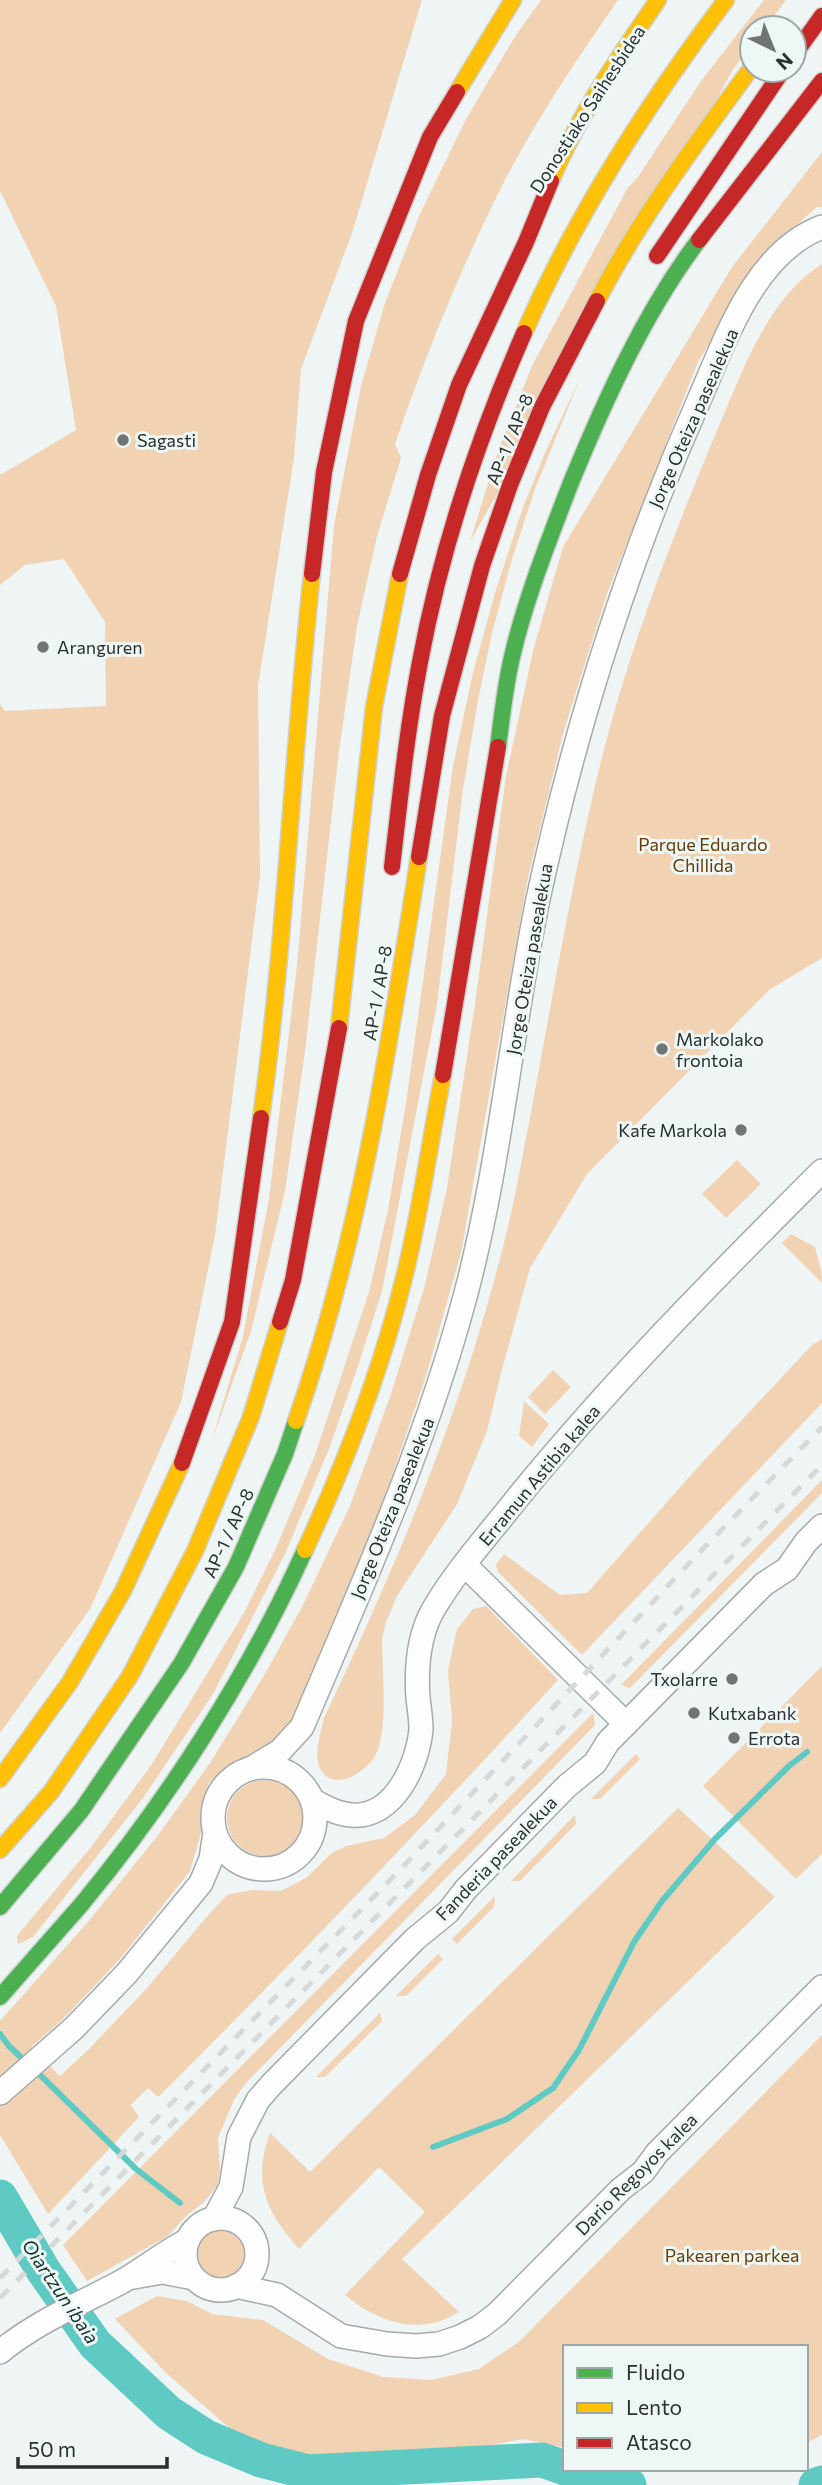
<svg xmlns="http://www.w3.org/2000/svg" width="822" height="2485" viewBox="0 0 822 2485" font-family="Commissioner,sans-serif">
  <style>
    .green { fill: #f1d2b3 }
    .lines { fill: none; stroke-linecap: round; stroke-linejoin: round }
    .stream { stroke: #5fcac4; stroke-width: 6 }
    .river { stroke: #5fcac4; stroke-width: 35 }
    .street-casing { stroke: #a6abaa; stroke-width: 26 }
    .fast-casing { stroke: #cfd1d1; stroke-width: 19 }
    .slow-casing { stroke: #cfd1d1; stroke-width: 19 }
    .jam-casing { stroke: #cfd1d1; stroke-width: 19 }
    .street { stroke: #fdfdfd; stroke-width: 23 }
    .fast { stroke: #4caf50; stroke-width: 16 }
    .slow { stroke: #ffc107; stroke-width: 16 }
    .jam { stroke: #c62828; stroke-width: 16 }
    .rail { stroke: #d7d9d9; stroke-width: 5; stroke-dasharray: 12 12; stroke-linecap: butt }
    .poi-dot { fill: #707473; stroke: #ecf7f6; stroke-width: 2.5 }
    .labels { text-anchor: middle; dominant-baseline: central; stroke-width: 6; stroke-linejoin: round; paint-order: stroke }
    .street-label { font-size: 18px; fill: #2b2f2e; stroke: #ecf7f6 }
    .poi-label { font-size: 18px; fill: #2b2f2e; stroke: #ecf7f6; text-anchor: start }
    .park-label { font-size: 18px; fill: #683b04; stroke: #ecf7f6 }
    .water-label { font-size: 19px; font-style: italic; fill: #182f2d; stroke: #ecf7f6 }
  </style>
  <rect width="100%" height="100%" fill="#eff4f4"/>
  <g class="green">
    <path d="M0,0h422l-70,233 -51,136 -7,89 -36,228 2,190 -45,359 -34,167 -91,207 -90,124v-1029l5,7 101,-5 -1,-84 -41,-63 -39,6 -25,20v-112l2,1 74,-44 -20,-124 -56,-115z"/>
    <path d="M541,0h77c-41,59 -81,118 -114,182 -43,85 -78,172 -109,262l6,14 -24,78 -20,90 -18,125 -34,300 -20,140 -34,140 -40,112 32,-107 26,-137 28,-233 37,-440 27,-140 24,-83 35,-89 46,-95 50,-84z"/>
    <path d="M764,0h22l-21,28h-13v17l-18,23 -264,474 28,-91 34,-85 95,-177 11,-12 63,-96z"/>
    <path d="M822,152v55h-5l-53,46 -66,109 -90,229 -44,139 -36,147 -67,376 -35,123 -44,129 -91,216 -23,26 -41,19 -18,17 -8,24v26l-11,38 -70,88 -58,61 -31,27 29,29 29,-27 59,-62 61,-73 18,-19 24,-5 30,1 25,-13 26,-25 14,-7 38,-8 31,-23 31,-41 6,-53 -4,-51 9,-41 16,-20 13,-3 72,74c-130,142 -263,281 -400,417l-10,-9 -17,17 8,12 -91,97 -48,-79v-114l88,-99 71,-88 51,-71 55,-89 38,-69 47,-99 41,-112 34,-109 22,-97 28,-184 31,-228 28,-129 29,-100 169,-280z"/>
    <path d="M822,264v694l-53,32 -182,184 -57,94 -29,105 -14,58 -30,73 -60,92 -11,26 -4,17c0,31 7,91 -7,117 -10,18 -45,38 -56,10 -5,-15 2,-33 5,-48 75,-158 145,-324 185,-496 8,-32 13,-66 20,-99 21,-112 40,-225 66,-337 28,-121 73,-239 121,-353 25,-58 51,-135 106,-169z"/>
    <path d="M581,376l-46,113 -23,70 -20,74 -14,67 -15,89 -26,215 -55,287 -24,75 -29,83 -44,105 -72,140 -70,104 -110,139 -15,7 -1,-8 75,-90 60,-82 92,-151 33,-67 38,-91 54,-163 19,-82 18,-107 47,-337 20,-93 22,-80 27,-83 23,-57z"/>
    <path d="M737,1160l24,24 -35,34 -24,-24z"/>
    <path d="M791,1234l24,13c3,15 7,19 7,36l-40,-40z"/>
    <path d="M822,1339v64l-240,252 -84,-83 -2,-7 8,-11 56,41 27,-2 111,-126 114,-122z"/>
    <path d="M553,1370l18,17 -26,27 -17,-17z"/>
    <path d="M524,1401l25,23 -17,23 -13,-11z"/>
    <path d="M822,1480v13l-192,195 -9,-3z"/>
    <path d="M822,1666v188l-26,25 -93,-93z"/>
    <path d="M593,1713l2,12 -350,359 -11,16 -16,38 2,34 -3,14 -14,17 -18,14 -17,19 -81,45 -24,-36z"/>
    <path d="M636,1754l4,5 -40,40h-9z"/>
    <circle cx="265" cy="1818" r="38"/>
    <path d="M678,1808l97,89 -373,362 57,53c-8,4 -18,10 -26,11 -33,7 -64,-8 -88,-28l80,-83 -46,-45 -80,82c-33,-37 -47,-67 -29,-116l40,39z"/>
    <path d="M575,1815l1,9 -56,57h-9z"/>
    <path d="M495,1896l-1,11 -37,37 -5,-5z"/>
    <path d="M438,1954l5,5 -37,37h-10z"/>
    <path d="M380,2013l2,8 -57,56h-9z"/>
    <path d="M822,2035v400l-16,8v-96h-241v101l-41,-9 -67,12 -56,5 -82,1 -78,-19 -74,-64 -52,-55 42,-23 30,5 25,13 51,6 65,39 55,18 48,3 48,-11 41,-28z"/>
    <circle cx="221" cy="2255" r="27"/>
  </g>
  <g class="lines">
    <g class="stream">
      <path d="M0,2034l9,12 18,17"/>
      <path d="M35,2070l101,99 44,34"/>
      <path d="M433,2147l74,-28 46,-31 26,-38 55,-108 28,-41 53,-62 74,-73 18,-14"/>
    </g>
    <g class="river">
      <path d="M0,2197l43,73 52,74 74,69 37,24 55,23 47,12 234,-12 23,8"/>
      <path d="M570,2469l34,11 25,5"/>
      <path d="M816,2485l6,-2"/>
    </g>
    <g class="street-casing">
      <g id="street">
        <path d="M465,1565l161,159"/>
        <circle cx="264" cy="1818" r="51"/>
        <path d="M252,1768l28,-17 22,-24c60,-141 123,-281 163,-430 35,-131 46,-266 73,-398 37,-171 90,-339 161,-499 27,-61 55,-147 123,-173"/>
        <path d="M312,1800c12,7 25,14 39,15 43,4 67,-51 70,-86 0,-11 -2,-21 -3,-31 -2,-29 1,-63 15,-88 24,-41 57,-77 86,-114 94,-115 198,-220 303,-325"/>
        <path d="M0,2093l74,-65 53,-55 74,-90 10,-24 4,-26"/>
        <circle cx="221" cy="2254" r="36"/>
        <path d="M214,2219l17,-32 8,-50 19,-37 14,-16 143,-145 33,-27 18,-23 101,-103 28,-23 13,-21 156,-158 23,-15 19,-27 16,-16"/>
        <path d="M134,2277l28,-5 32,6"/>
        <path d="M236,2286l41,9 64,41 46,8 29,2 23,-2 21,-7 20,-10 17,-13 124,-125 22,-17 14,-19 165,-166"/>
        <path d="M0,2352c36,-30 82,-49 123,-71 22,-13 42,-29 65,-41"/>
      </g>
    </g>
    <g class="fast-casing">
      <g id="fast">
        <path d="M498,747c4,-30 7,-61 14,-90 13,-57 37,-117 58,-172 34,-83 75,-174 129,-245"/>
        <path d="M0,1907l81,-96 100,-147 55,-97 49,-113 11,-33"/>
        <path d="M0,1997c27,-31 54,-61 81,-92 87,-105 168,-231 224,-355"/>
      </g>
    </g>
    <g class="slow-casing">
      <g id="slow">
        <path d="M457,92l56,-92"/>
        <path d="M551,181c27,-65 67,-123 107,-181"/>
        <path d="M597,301c43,-83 100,-159 155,-234"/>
        <path d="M524,333c53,-120 123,-228 202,-333"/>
        <path d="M339,1028l35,-321 26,-133"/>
        <path d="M261,1118c25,-180 31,-363 51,-544"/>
        <path d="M296,1421c64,-182 93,-375 123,-564"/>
        <path d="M305,1550c41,-88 77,-181 100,-276 16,-65 25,-133 38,-199"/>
        <path d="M0,1779l70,-97 53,-91 59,-128"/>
        <path d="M0,1850l51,-58 79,-116 65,-125 56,-134 29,-95"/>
      </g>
    </g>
    <g class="jam-casing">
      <g id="jam">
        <path d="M794,55l28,-39"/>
        <path d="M699,240l123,-159"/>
        <path d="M657,256l126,-186"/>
        <path d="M312,574l12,-102 32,-151 74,-184 27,-45"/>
        <path d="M400,574l28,-99 31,-90 67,-143 25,-61"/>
        <path d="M419,857l23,-141 40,-150 28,-81 32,-78 55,-106"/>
        <path d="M392,867c8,-69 15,-137 28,-205 21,-113 58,-224 104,-329"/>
        <path d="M443,1075l55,-328"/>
        <path d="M280,1322l13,-42 46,-252"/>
        <path d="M182,1463l50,-141 29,-204"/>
      </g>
    </g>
    <use href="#street" class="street"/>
    <use href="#fast" class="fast"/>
    <use href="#slow" class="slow"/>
    <use href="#jam" class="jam"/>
    <g class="rail">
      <path d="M0,2278l395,-403 303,-321 124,-127"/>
      <path d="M0,2298l822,-833"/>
    </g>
  </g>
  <g class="poi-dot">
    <circle cx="123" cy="440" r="7"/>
    <circle cx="43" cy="647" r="7"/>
    <circle cx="662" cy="1049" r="7"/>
    <circle cx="741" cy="1130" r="7"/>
    <circle cx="732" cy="1679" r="7"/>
    <circle cx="694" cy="1713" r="7"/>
    <circle cx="734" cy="1738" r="7"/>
  </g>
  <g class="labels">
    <g class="street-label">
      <text transform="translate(587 109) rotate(-57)">Donostiako Saihesbidea</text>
      <text transform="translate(693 418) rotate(-66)">Jorge Oteiza pasealekua</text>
      <text transform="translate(509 439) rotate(-68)">AP-1 / AP-8</text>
      <text transform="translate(529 959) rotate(-80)">Jorge Oteiza pasealekua</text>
      <text transform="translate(377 993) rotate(-80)">AP-1 / AP-8</text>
      <text transform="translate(539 1475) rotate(-50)">Erramun Astibia kalea</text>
      <text transform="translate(392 1508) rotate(-68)">Jorge Oteiza pasealekua</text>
      <text transform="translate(228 1533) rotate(-65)">AP-1 / AP-8</text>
      <text transform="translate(496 1858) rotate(-46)">Fanderia pasealekua</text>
      <text transform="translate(636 2174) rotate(-45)">Dario Regoyos kalea</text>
    </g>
    <g class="poi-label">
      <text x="137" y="440">Sagasti</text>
      <text x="57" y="647">Aranguren</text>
      <text x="676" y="1039">Markolako<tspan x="676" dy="21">frontoia</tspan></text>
      <text x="727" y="1130" text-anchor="end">Kafe Markola</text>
      <text x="718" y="1679" text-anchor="end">Txolarre</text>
      <text x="708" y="1713">Kutxabank</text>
      <text x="748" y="1738">Errota</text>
    </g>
    <g class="park-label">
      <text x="703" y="844">Parque Eduardo<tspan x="703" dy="21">Chillida</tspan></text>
      <text x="732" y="2255">Pakearen parkea</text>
    </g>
    <g class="water-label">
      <text transform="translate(61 2291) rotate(56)">Oiartzun ibaia</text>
    </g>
  </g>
  <rect x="563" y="2345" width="245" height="126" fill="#ecf7f6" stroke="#9fa7a6" stroke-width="2"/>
  <rect x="577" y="2368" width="35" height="10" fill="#4caf50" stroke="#9fa7a6" stroke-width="2"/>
  <text x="626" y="2380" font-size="21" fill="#2b2f2e">Fluido</text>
  <rect x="577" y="2403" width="35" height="10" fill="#ffc107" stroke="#9fa7a6" stroke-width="2"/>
  <text x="626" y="2415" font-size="21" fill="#2b2f2e">Lento</text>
  <rect x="577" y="2438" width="35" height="10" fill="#c62828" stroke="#9fa7a6" stroke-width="2"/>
  <text x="626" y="2450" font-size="21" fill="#2b2f2e">Atasco</text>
  <g transform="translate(773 49) rotate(137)"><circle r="33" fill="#ecf7f6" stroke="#9fa7a6" stroke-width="2"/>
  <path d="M0-5L12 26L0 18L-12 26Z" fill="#707473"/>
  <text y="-10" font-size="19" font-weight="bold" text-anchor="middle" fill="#2b2f2e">N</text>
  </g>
  <path d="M18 2457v10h149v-10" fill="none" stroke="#2b2f2e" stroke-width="3.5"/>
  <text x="28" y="2457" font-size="21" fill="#2b2f2e" stroke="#ecf7f6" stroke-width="5" paint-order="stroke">50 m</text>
</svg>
